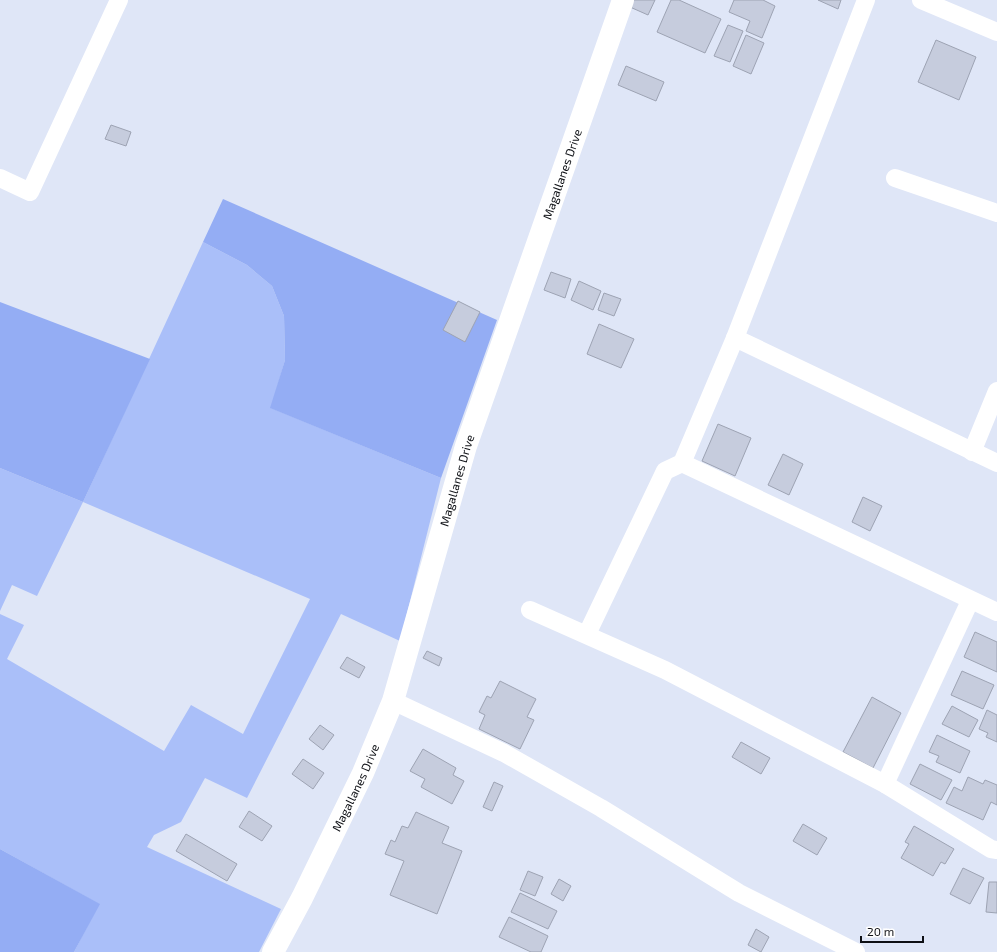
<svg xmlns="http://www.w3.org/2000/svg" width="997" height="952" viewBox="0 0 997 952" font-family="'Exo 2',sans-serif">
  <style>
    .green { fill: #aabff9 }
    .forest { fill: #94adf4 }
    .building { fill: #c6ccdd; stroke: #9da3b3 }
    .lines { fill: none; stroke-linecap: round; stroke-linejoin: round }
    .street { stroke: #fff; stroke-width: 18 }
    .secondary { stroke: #fff; stroke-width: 22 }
    .labels { text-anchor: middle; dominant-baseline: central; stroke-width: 3.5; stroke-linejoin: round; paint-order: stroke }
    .street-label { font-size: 12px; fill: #0e1015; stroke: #fff }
  </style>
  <rect width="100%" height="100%" fill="#dfe6f7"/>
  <path class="green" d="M203,242l44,23 25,21 12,30 1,44 -14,48 170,70 -41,163 -59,-27 -94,184 -42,-20 -24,44 -27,13 -7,12 134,62 -22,43h-185l25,-48 -99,-55v-235l24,11 -17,34 157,92 27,-46 52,29 67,-135 -227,-97 -46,94 -25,-11 -12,26v-143l83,34z"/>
  <g class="forest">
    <path d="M223,199l274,121 -56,158 -171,-70 15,-48 -1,-44 -12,-30 -25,-21 -44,-23z"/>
    <path d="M0,302l150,57 -67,143 -83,-34z"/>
    <path d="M0,849l100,55 -26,48h-74z"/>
  </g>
  <g class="building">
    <path d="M633,0h22l-7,15 -18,-8z"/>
    <path d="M671,0h8l42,19 -16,34 -48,-21z"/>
    <path d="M734,0h29l12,6 -13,32 -16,-7 4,-10 -21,-9z"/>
    <path d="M818,0h23l-3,9z"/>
    <path d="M728,25l15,6 -13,31 -16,-6z"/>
    <path d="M746,35l18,8 -13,31 -18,-8z"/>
    <path d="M936,40l40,17 -17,43 -41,-18z"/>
    <path d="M626,66l38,16 -8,19 -38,-16z"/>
    <path d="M111,125l20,7 -5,14 -21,-7z"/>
    <path d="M551,272l20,7 -6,19 -21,-8z"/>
    <path d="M579,281l22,10 -8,19 -22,-10z"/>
    <path d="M604,293l17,6 -7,17 -16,-6z"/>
    <path d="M458,301l22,11 -15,30 -22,-12z"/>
    <path d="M599,324l35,15 -13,29 -34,-14z"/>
    <path d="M718,424l33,14 -16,38 -33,-15z"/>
    <path d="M783,454l20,10 -14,31 -21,-10z"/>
    <path d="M863,497l19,9 -12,25 -18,-9z"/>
    <path d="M975,632l22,10v30l-33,-15z"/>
    <path d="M427,651l15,7 -3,8 -16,-8z"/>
    <path d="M347,657l18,10 -6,11 -19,-10z"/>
    <path d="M962,671l32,14 -11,24 -32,-14z"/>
    <path d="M500,681l36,18 -9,18 7,3 -14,29 -41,-20 6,-14 -6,-3 8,-16 4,2z"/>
    <path d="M872,697l29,16 -28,55 -30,-16z"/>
    <path d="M952,706l26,14 -9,17 -27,-13z"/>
    <path d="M987,710l10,5v27l-11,-5 2,-4 -9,-4z"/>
    <path d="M320,725l14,10 -11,15 -14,-11z"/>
    <path d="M937,735l33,16 -10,22 -24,-11 3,-6 -10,-4z"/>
    <path d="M741,742l29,16 -9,16 -29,-17z"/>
    <path d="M423,749l33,19 -3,7 11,6 -12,23 -31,-17 4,-8 -15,-8z"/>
    <path d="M303,759l21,14 -11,16 -21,-15z"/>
    <path d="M920,764l32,16 -11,20 -31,-16z"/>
    <path d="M968,777l15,7 2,-4 12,5v20l-6,-3 -8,18 -37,-17 8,-16 8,4z"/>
    <path d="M494,782l9,4 -11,25 -9,-4z"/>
    <path d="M249,811l23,15 -10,15 -23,-14z"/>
    <path d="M416,812l33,15 -7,16 20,8 -25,63 -47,-19 14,-34 -19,-7 6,-14 4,2 7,-16 6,2z"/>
    <path d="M803,824l24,14 -10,17 -24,-14z"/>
    <path d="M914,826l40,23 -9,15 -4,-2 -8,14 -32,-18 8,-14 -4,-2z"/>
    <path d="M186,834l51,30 -10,17 -51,-30z"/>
    <path d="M963,868l21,10 -14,26 -20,-10z"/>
    <path d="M528,871l15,6 -8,19 -15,-6z"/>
    <path d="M559,879l12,7 -8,15 -12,-7z"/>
    <path d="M989,882h8v31l-11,-1z"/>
    <path d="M520,893l37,18 -9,18 -37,-17z"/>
    <path d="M509,917l39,19 -7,16h-10l-32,-15z"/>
    <path d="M756,929l13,8 -8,15 -13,-7z"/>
  </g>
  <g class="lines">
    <g class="street">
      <path d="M921,0l76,32"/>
      <path d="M0,178l30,14 89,-192"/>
      <path d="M895,178l102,35"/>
      <path d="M735,338l262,125"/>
      <path d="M972,452l25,-61"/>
      <path d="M682,463l315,149"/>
      <path d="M530,610l135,60 220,114 106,65 6,1"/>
      <path d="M587,634l78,-163 17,-8 53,-125 131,-338"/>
      <path d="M393,701l111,52 97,55 138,85 117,59"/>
      <path d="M885,784l85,-183"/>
    </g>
    <path class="secondary" id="s1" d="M273,952l29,-54 61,-125 30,-72 73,-255 157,-446"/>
  </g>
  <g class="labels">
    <g class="street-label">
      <text stroke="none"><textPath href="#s1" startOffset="832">Magallanes Drive</textPath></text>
      <text stroke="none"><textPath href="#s1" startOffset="508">Magallanes Drive</textPath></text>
      <text stroke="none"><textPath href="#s1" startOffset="184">Magallanes Drive</textPath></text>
    </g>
  </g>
  <path d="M861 936v6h62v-6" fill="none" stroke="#0e1015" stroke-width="2"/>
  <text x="867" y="936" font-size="12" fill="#0e1015" stroke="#ffffff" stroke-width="3" paint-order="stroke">20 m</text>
</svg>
